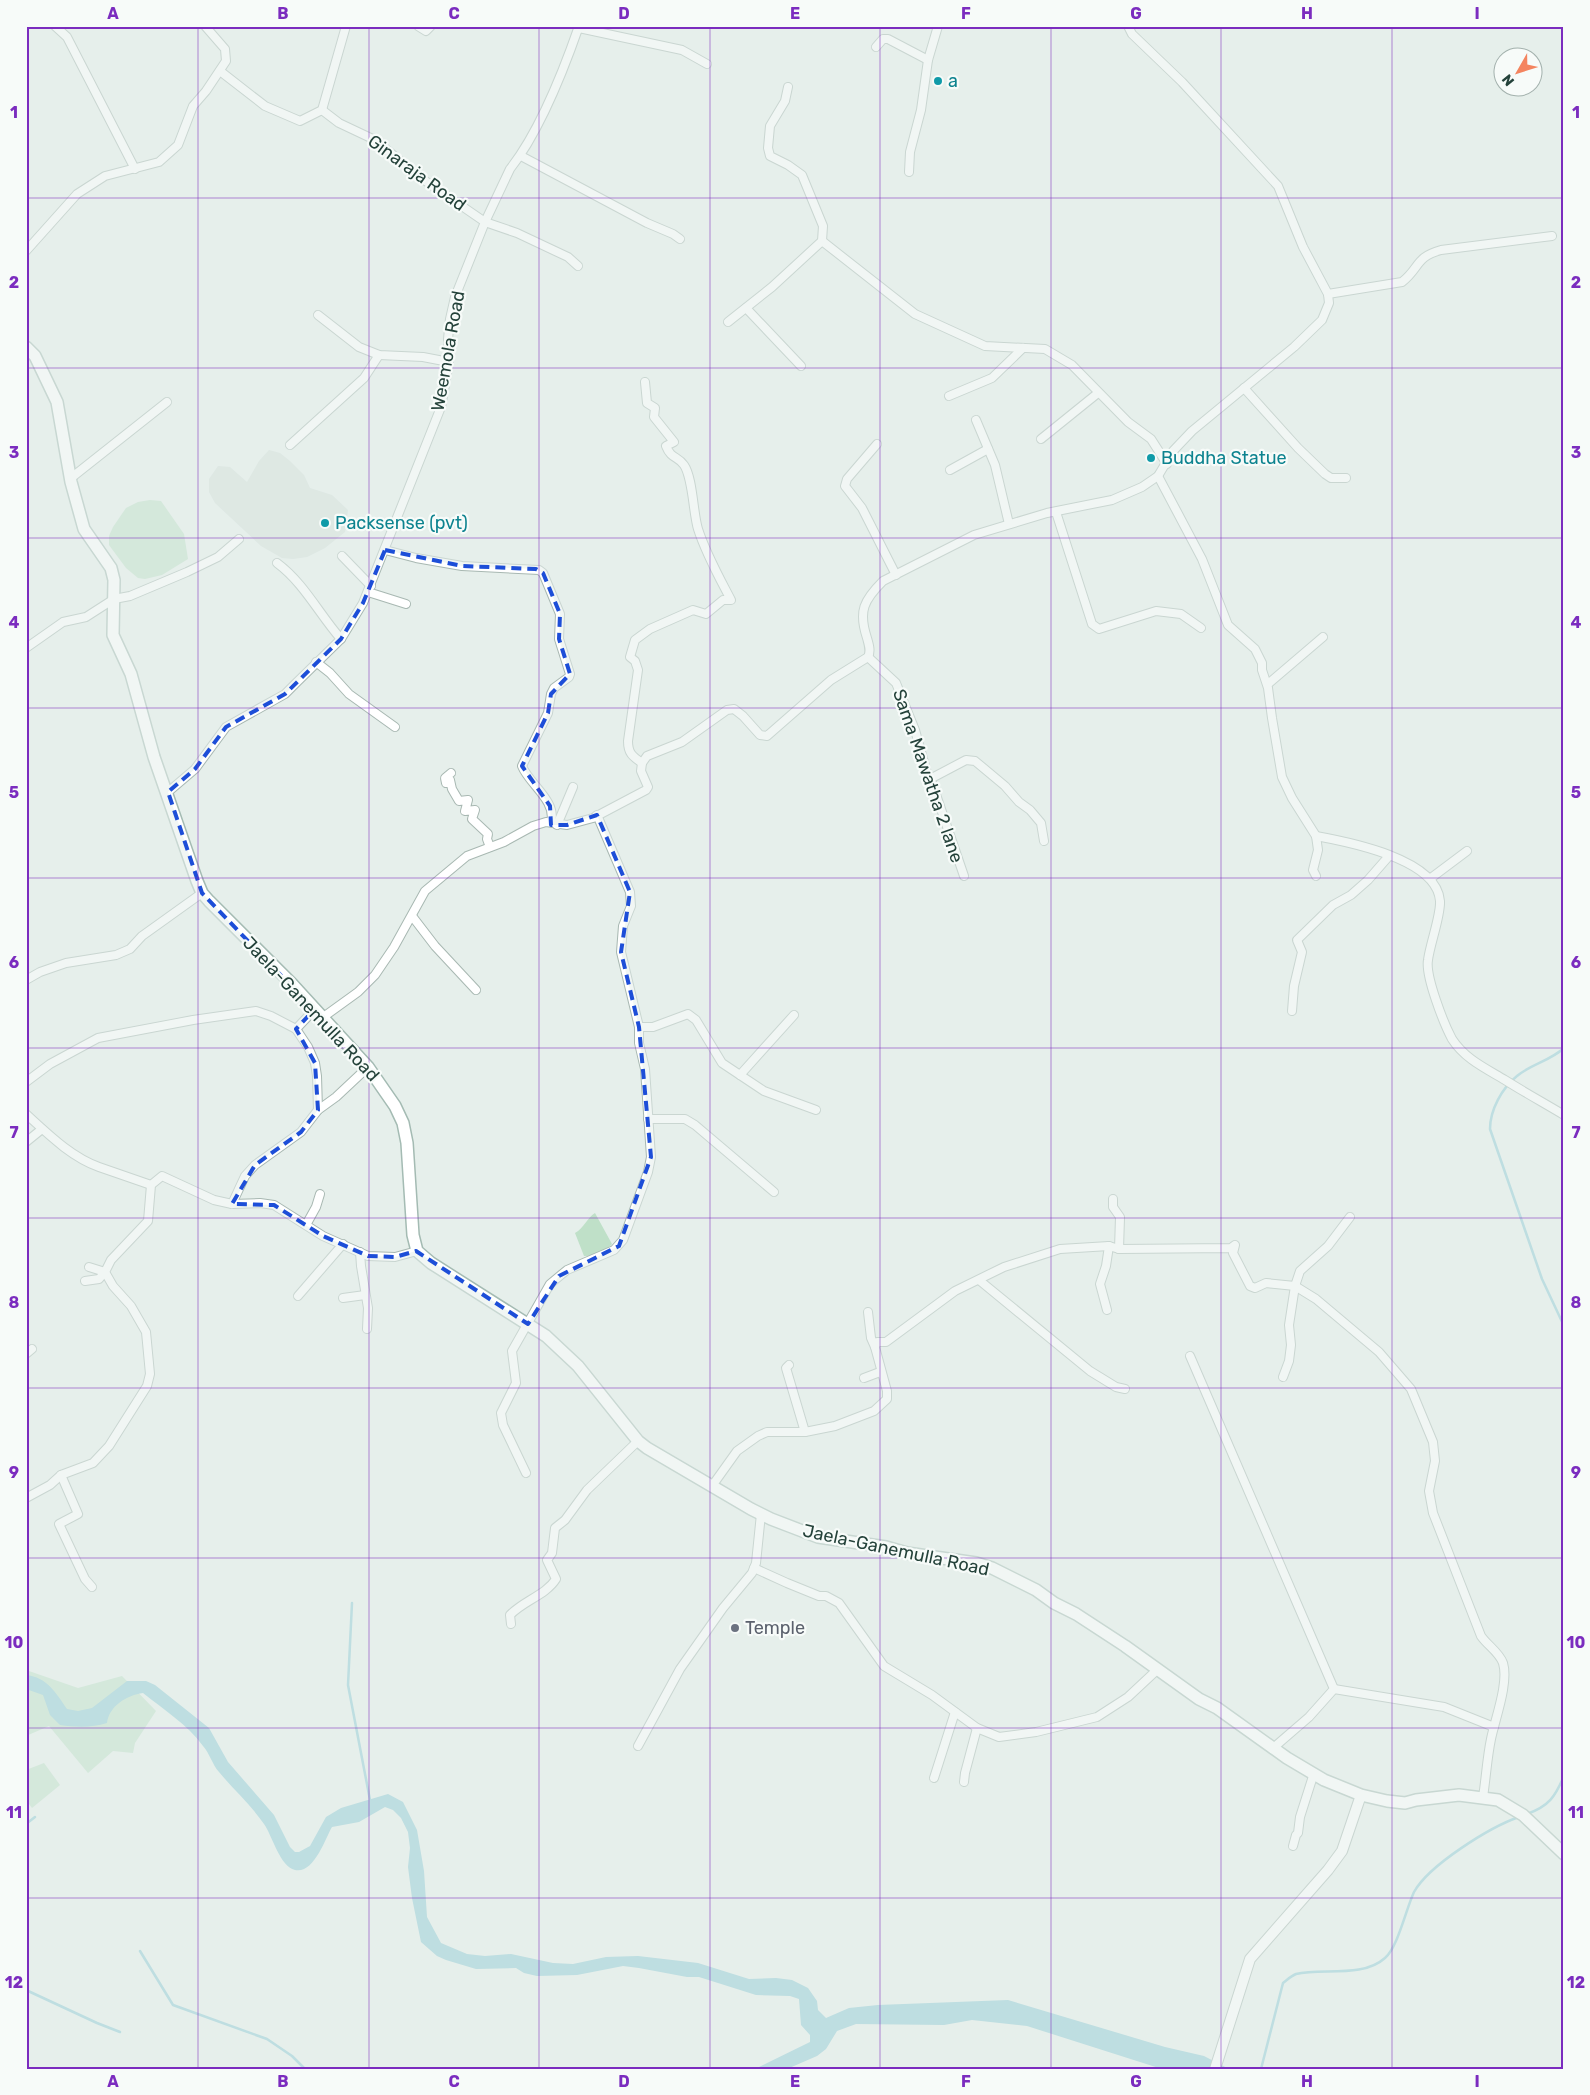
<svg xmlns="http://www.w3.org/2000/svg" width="1590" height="2095" viewBox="0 0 1590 2095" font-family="Rubik,sans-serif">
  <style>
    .built { fill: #d4dfda }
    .green { fill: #bfe0c8 }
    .water { fill: #8ec9d4 }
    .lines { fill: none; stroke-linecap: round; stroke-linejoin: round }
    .stream { stroke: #8ec9d4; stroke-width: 2.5 }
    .minor-casing { stroke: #a8b8b2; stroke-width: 10 }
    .tertiary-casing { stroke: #a8b8b2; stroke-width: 12 }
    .secondary-casing { stroke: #a4bbb3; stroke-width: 14 }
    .minor { stroke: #fff; stroke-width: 8 }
    .tertiary { stroke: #fff; stroke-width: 10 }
    .secondary { stroke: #fff; stroke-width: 11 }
    .marked { fill: none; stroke: #1d4ed8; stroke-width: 4; stroke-dasharray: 10 6; stroke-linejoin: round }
    .grid { fill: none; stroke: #7b2cbf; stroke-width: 1; stroke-opacity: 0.55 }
    .culture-dot { fill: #0f9aa8; stroke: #f7fbf9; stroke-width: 2 }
    .worship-dot { fill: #6b7280; stroke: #f7fbf9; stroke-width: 2 }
    .labels { text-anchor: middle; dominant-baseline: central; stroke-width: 4.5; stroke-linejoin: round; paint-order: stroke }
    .culture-label { font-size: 18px; fill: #0d838f; stroke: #f7fbf9; text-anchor: start }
    .street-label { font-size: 18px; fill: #24423a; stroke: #f7fbf9 }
    .worship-label { font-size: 18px; fill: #5b616d; stroke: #f7fbf9; text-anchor: start }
    .neatline { fill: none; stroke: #7b2cbf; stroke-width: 2 }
    .grid-label { font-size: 16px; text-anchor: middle; font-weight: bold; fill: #7b2cbf }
  </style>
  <rect width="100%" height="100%" fill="#e6efeb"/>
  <path class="built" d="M269,450l11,3 10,8 14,14 6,13 22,7 16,15 -3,22 -20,16 -18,9 -14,2 -11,-1 -21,-12 -46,-43 -6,-11v-13l9,-13 12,1 17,15 12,-21z"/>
  <g class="green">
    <path d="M150,500l11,1 23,33 4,25 -26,16 -17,4 -7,-1 -12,-10 -17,-23v-9l4,-9 13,-19 12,-6z"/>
    <path d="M595,1213l17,31c-5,6 -20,13 -28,12l-9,-23c9,-5 12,-15 20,-20z"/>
    <path d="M26,1670l52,18 44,-12 34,35 -21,32 -2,10 -20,-2 -25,22 -39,-47 -23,10z"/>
    <path d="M44,1763l16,22 -28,23 -6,-8v-30z"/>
  </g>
  <path class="water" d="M26,1675c21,2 30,18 41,34l11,2 14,-3 35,-27h19l9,4 54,43 19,34 46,53 16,32 5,5h4l11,-6 16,-29 15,-9 47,-14 15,8 14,28 7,41 3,46 14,26 26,11 18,2 26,-2 42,9 20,1 33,-7 32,-1 60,7 51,16 27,-1 16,2 16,8 9,13 1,9 8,8 23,-10 29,-3 130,-5 157,47 39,9 25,13h-67l-135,-43 -55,-6 -28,5 -88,-1 -19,7 -11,18 -9,7 -30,13h-32l55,-27v-7l-9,-10 -2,-26 -9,-3 -34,-1 -57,-18h-12l-48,-9 -16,-2 -46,9 -40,1 -13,-3 -8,-5 -40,1 -30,-9 -9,-4 -16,-14 -9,-44 -4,-31 2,-19 -2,-16 -7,-14 -8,-8 -8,-3 -26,15 -27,5c-7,12 -18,47 -37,43 -15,-3 -23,-35 -31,-46 -13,-19 -30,-34 -45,-52 -7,-8 -9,-18 -16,-26 -16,-22 -39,-36 -60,-53 -16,2 -34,13 -36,30 -16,5 -31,4 -47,2l-10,-10 -7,-20 -17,-6z"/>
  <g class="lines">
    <g class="stream">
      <path d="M1564,1048c-14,13 -33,16 -47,28 -15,12 -27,34 -27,53l52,150 22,47"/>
      <path d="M352,1603l-4,82 22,115"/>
      <path d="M1527,1814c22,-8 28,-17 37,-38"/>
      <path d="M26,1824l9,-7"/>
      <path d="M140,1951l33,54 94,34 25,17 13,13"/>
      <path d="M26,1990l71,33 23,9"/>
      <path d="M1261,2069l22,-86c4,-3 8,-7 13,-9 27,-6 67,4 89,-16 13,-11 21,-49 29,-66 15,-27 76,-65 105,-75"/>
    </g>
    <g class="minor-casing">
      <g id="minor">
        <path d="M55,26l12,11 68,132"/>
        <path d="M418,26l8,5 5,-5"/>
        <path d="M579,28l103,22 25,14"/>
        <path d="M876,47l7,-8h5l40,21"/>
        <path d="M220,71l45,35 35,15 22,-11 24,-84"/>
        <path d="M322,110l17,13 36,17 49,40 61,42 32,11 51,24 10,9"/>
        <path d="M521,156l126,67 26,11 7,5"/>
        <path d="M909,172l1,-20 11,-42 7,-50 10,-34"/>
        <path d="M822,241l93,73 70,32 60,3 27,16 56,57 23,17 16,25"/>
        <path d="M26,251l51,-57 28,-18 54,-14 19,-17 15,-39 13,-15 20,-30 -1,-12 -20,-23"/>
        <path d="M1328,294l74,-12c18,-14 13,-25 39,-32l111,-14"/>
        <path d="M746,308l55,58"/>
        <path d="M318,315l41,32 20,8 44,2 26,5"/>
        <path d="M728,322l44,-35 50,-46 1,-15 -21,-51 -14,-10 -18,-9 -2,-8 2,-22 15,-25 3,-14"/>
        <path d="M1244,388l54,60 27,26 6,4h15"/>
        <path d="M949,396l43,-18 31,-30"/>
        <path d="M976,420l19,45 14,59"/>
        <path d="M1041,439l57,-46"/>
        <path d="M877,444l-30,35 -2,7 17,22 34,67"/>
        <path d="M290,445l74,-67 15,-23"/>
        <path d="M950,470l38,-21"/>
        <path d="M1158,476l44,83 26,66 27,24 7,14v7l6,18 4,30 10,59 10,21 24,38 2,14 -5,20 3,6"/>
        <path d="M71,478l96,-76"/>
        <path d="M1056,512l36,112 7,5 57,-18 25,3 20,14"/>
        <path d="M385,550l31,8 46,8 77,4 4,3 17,41 -1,25 11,35 -1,3 -15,11 -3,6 -3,19 -26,53c7,18 35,35 29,56"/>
        <path d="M342,556l29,30"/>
        <path d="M277,563c27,20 42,51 64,76"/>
        <path d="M368,592l38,12"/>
        <path d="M26,648l37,-26 23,-5 28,-18 16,-3 57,-24 31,-15 21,-18"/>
        <path d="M868,657l28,26 19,47 12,43 5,10 32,93"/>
        <path d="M316,662l14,11 19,21 46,33"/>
        <path d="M1268,684l55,-47"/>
        <path d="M642,763c-10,-7 -14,-10 -14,-22l10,-71 -3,-9 -5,-4 5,-17 15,-11 43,-19 13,4 17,-14h8c-12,-23 -25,-46 -33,-71 -5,-16 -5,-51 -14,-64 -6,-9 -13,-6 -18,-19l8,-4 -20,-25 1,-9 -8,-5 -2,-21"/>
        <path d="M451,773l-6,5 1,5 4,-3 2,9 7,12 9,-1 -3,11 10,-1 -3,9 16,15 -1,5 3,8"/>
        <path d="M930,779l36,-19 9,1 30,25 14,16 11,8 11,13 3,18"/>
        <path d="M168,792l27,-23 31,-42 59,-33 11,-11 45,-44 22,-36 78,-196 8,-45 -1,-23 2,-20 5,-22 30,-75 25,-53c30,-38 53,-97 69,-143"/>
        <path d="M557,825l16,-38"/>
        <path d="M1316,836c33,6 121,23 124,65 1,14 -10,43 -12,59 -3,16 16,64 24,79 13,20 33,29 53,41 19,12 39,23 59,35"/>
        <path d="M1431,878l36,-27"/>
        <path d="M412,916l23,30 41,44"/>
        <path d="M26,980l14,-8 26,-9 50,-8 14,-6 12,-13 60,-43"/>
        <path d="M1292,1011l2,-25 8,-34 -5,-12 36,-35 18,-10 17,-15 21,-24"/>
        <path d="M322,1018l36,-26 17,-17 19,-28 31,-56 42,-35 37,-14 29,-16 13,-4 21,3 26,-7 53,-28 2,-3 -7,-16 1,-8 5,-7 35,-14 45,-32 7,-1 9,7 17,19 7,1 64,-56 37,-23c3,-6 1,-12 -1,-19 -9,-27 -3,-38 16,-57l91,-46 73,-22 65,-13 30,-13 16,-11 15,-25 19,-20 102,-84 28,-27 7,-17 -1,-9 -25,-47 -25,-61 -96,-104 -50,-48 -4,-8"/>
        <path d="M639,1027h14l35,-13 8,6 26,43 42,28 52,19"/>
        <path d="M296,1029l18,-19"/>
        <path d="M740,1075l54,-60"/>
        <path d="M26,1082l24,-18 48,-26 95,-18 63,-9 15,5 25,13 12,18 7,16 2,13 1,34"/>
        <path d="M26,1114c22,20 45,43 73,53 17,6 35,12 52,18"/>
        <path d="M648,1119h37l10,6 79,67"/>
        <path d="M26,1142l16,-13"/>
        <path d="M1113,1199v8l7,10 -1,32"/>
        <path d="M232,1204l13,-28 10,-11 46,-33 17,-22 18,-13 32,-30"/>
        <path d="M306,1225l10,-18 4,-13"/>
        <path d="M360,1252l1,14 7,42 -1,21"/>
        <path d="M979,1280l111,91 26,16 9,2"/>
        <path d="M85,1281l14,-2 6,-7 -16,-5"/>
        <path d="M298,1296l45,-52"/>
        <path d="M343,1298l22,-3"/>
        <path d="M1107,1310l-7,-26 6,-18 3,-20"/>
        <path d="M868,1312l3,26 4,9"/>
        <path d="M26,1354l6,-5"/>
        <path d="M1190,1356l144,333 -25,28 -37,32"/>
        <path d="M789,1365l-3,3 19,64"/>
        <path d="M1283,1377l6,-16 2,-16 -2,-20 6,-39 5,-15 28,-25 22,-29"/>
        <path d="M864,1378l16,-6"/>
        <path d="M526,1473l-23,-48 -2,-12 15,-30 -4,-32 38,-67 17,-14 47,-20 9,-10 25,-68 3,-15 -6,-88 -6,-26v-16l-18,-75 2,-26 8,-20 -1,-14 -33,-77"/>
        <path d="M61,1475l17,39 -19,10 26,55 7,8"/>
        <path d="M712,1486l25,-35 21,-15 9,-4h38l30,-6 39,-15 13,-12v-8l-12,-44 2,-5h9l69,-51 49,-24 56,-18 49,-3 10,3 112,-1 4,-3 -2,8 17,33 5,2 11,-5 29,3 21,13 63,53 32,37 22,53 2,19 -6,30 4,22 48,123c6,9 18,16 22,27 6,20 -8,56 -12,76 -4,19 -5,39 -8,58"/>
        <path d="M26,1498l24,-13 11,-10 32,-12 16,-17 38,-60 3,-12 -4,-42 -15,-26 -18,-20 -8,-14 6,-12 37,-39 3,-36 11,-9 52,24 18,4 28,-1 14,2 49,31 45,20 27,1 22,-6"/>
        <path d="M754,1568l33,15 32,13h7l13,7 45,63 48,29 45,33 22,9 37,-5 61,-15 31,-20 30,-28"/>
        <path d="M511,1624l-1,-9c13,-14 36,-20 46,-36l-9,-19 5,-7 3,-25 10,-8 22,-30 51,-49"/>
        <path d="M1334,1689l110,18 50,20"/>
        <path d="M638,1746l42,-77 43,-61 29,-35 4,-10 5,-49"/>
        <path d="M934,1778l21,-66"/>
        <path d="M964,1782l1,-9 12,-45"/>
        <path d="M1293,1846l3,-11 2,-2 2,-16 14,-44"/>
      </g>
    </g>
    <g class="tertiary-casing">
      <path id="tertiary" d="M1215,2069l35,-110 78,-89 14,-19 19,-56"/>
    </g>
    <g class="secondary-casing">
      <path id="secondary" d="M26,347l9,9 22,46 14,80 13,47 27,39 3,12 -1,55 18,39 23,83 43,124 5,12 7,8 83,83 76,83 27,39 8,17 4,20 6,92 4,16 14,12 115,73 32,30 60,75 9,7 104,61 20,10 47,18 68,10 21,6 69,10 16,5 44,22 18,13 22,11 49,32 74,53 18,9 70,50 37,22 37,15 26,6 18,2 11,-3 43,-5 39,5 25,15 41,39"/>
    </g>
    <use href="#minor" class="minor"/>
    <use href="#tertiary" class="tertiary"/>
    <use href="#secondary" class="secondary"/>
  </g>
  <path d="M0 0H1590V2095H0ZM385,550l77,16 74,3 7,4 17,41 -1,25 11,35 -19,20 -3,19 -26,53 28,40 1,19h16l30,-10 33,77 -9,60 18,75 12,130 -32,89 -60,30 -31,48 -112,-73 -21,6 -27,-1 -45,-20 -49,-31 -42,-1 23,-39 46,-33 17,-22 -3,-47 -19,-34 18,-19 -112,-117 -34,-101 27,-23 31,-42 59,-33 56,-55 22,-36z" fill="#e6efeb" fill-opacity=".55" fill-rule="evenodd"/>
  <path class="marked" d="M385,550l77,16 74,3 7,4 17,41 -1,25 11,35 -19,20 -3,19 -26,53 28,40 1,19h16l30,-10 33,77 -9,60 18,75 12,130 -32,89 -60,30 -31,48 -112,-73 -21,6 -27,-1 -45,-20 -49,-31 -42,-1 23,-39 46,-33 17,-22 -3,-47 -19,-34 18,-19 -112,-117 -34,-101 27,-23 31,-42 59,-33 56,-55 22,-36z"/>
  <path class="grid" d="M198,26v2043M369,26v2043M539,26v2043M710,26v2043M880,26v2043M1051,26v2043M1221,26v2043M1392,26v2043M26,198h1538M26,368h1538M26,538h1538M26,708h1538M26,878h1538M26,1048h1538M26,1218h1538M26,1388h1538M26,1558h1538M26,1728h1538M26,1898h1538"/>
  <g class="culture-dot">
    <circle cx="938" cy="81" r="5"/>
    <circle cx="1151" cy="458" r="5"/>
    <circle cx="325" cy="523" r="5"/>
  </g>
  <circle class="worship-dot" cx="735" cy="1628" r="5"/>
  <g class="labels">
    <g class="culture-label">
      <text x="948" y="81">a</text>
      <text x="1161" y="458">Buddha Statue</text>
      <text x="335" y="523">Packsense (pvt)</text>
    </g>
    <g class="street-label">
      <text transform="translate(417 173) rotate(36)">Ginaraja Road</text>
      <text transform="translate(448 351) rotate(-80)">Weemola Road</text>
      <text transform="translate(928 776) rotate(71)">Sama Mawatha 2 lane</text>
      <text transform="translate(311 1009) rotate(47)">Jaela-Ganemulla Road</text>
      <text transform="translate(896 1550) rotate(12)">Jaela-Ganemulla Road</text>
    </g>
    <g class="worship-label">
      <text x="745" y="1628">Temple</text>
    </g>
  </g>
  <rect width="1590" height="2095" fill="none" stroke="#f7fbf9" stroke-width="55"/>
  <g transform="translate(1518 72) rotate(231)"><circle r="24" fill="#f7fbf9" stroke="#a3b1ad"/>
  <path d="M0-4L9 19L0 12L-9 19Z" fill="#f4845f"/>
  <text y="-8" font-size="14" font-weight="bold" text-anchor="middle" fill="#24423a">N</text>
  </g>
  <rect x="28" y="28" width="1534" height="2040" class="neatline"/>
  <g class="grid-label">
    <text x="113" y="19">A</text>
    <text x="283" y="19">B</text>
    <text x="454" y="19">C</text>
    <text x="624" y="19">D</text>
    <text x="795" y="19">E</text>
    <text x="966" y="19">F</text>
    <text x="1136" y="19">G</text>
    <text x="1307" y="19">H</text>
    <text x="1477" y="19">I</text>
    <text x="14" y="118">1</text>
    <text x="1576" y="118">1</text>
    <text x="14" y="288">2</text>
    <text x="1576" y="288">2</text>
    <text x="14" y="458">3</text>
    <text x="1576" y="458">3</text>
    <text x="14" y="628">4</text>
    <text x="1576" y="628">4</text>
    <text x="14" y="798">5</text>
    <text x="1576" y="798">5</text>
    <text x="14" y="968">6</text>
    <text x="1576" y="968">6</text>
    <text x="14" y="1138">7</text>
    <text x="1576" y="1138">7</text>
    <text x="14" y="1308">8</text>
    <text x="1576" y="1308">8</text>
    <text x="14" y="1478">9</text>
    <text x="1576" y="1478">9</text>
    <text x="14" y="1648">10</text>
    <text x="1576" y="1648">10</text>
    <text x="14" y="1818">11</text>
    <text x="1576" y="1818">11</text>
    <text x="14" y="1988">12</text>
    <text x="1576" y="1988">12</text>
    <text x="113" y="2087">A</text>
    <text x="283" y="2087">B</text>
    <text x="454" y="2087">C</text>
    <text x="624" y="2087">D</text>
    <text x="795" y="2087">E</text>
    <text x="966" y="2087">F</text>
    <text x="1136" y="2087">G</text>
    <text x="1307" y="2087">H</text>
    <text x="1477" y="2087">I</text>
  </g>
</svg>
